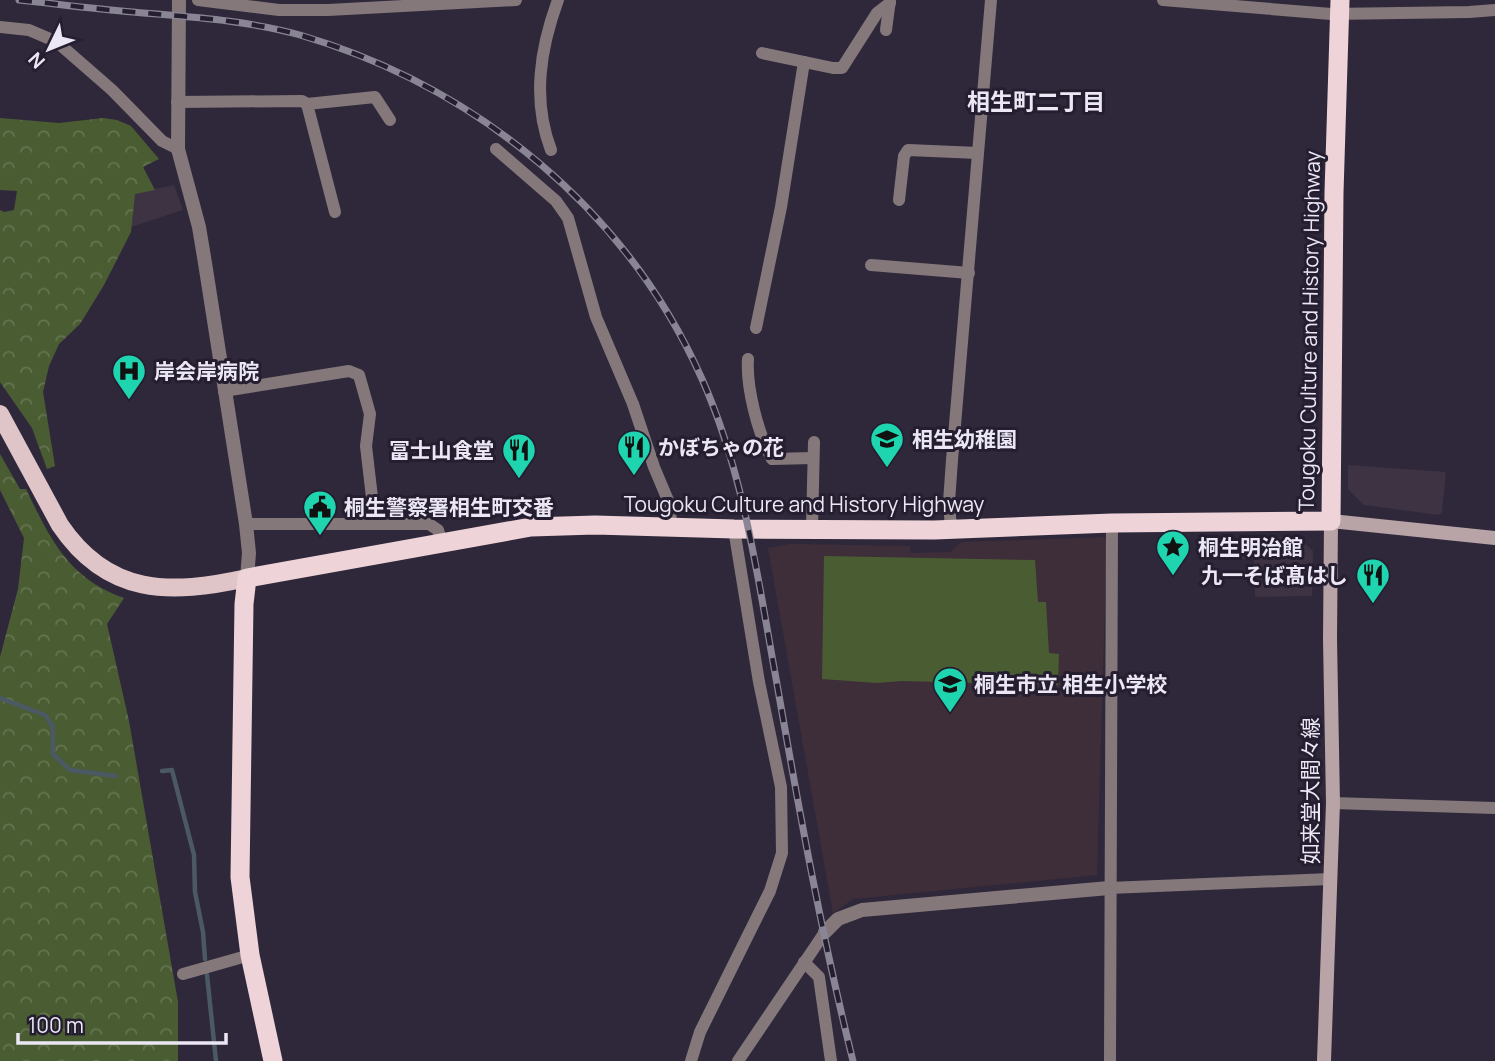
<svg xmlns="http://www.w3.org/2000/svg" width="1495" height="1061" viewBox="0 0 1495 1061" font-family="Manrope,'Noto Sans JP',sans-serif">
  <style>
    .commercial { fill: #3d3342 }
    .education { fill: #3e2e39 }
    .forest { fill: url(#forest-crowns) }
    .pitch { fill: #4a5d32 }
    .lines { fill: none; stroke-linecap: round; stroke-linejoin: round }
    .stream { stroke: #4b5964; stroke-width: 4.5 }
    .minor { stroke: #85787a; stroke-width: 12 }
    .tertiary { stroke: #85787a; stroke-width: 14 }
    .secondary { stroke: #b8a3a6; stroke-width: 14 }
    .primary { stroke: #dfc4c8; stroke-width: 18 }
    .trunk { stroke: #eed4d8; stroke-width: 19 }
    .rail-casing { stroke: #8a8595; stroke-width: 7 }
    .rail { stroke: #251e31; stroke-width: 4.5; stroke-dasharray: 13; stroke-linecap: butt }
    .labels { text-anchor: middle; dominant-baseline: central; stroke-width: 6; stroke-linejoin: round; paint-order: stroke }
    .street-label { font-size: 21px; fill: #ebe7f4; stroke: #251e31 }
    .poi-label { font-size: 21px; font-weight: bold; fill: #ebe7f4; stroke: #251e31; text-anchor: start }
    .neighbourhood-label { font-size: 23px; font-weight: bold; fill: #ebe7f4; stroke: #251e31 }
  </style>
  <defs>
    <pattern id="forest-crowns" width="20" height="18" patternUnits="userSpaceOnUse" patternTransform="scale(1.75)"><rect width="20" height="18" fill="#4a5d32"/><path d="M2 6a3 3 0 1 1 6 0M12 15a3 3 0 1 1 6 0" fill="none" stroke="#647450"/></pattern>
  </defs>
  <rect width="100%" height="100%" fill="#2f283b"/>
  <g class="commercial">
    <path d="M174,185l9,25 -52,17 4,-34z"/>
    <path d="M1348,465l98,7 -4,40 -3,3 -75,-10 -16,-16z"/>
    <path d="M1298,537l15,14 -1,45 -57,1 -1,-38h-17v-21z"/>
  </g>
  <path class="education" d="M1107,537l-10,338 -244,24 -20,14 -65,-365 22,-4 120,2 1,7 39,-1 12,-10z"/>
  <g class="forest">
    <path d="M0,118l59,5 44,-5 14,2 14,6 28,33 -16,8 12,23 -20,4 -4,38 -27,53 -24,39 -21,20 -10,22 -6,26 12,74 -8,3 -15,-41 -32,-46v-172l4,2 10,-2 3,-19 -17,-1z"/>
    <path d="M0,454l20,35h6c24,50 43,90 98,109l-17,26 22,97 49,281v59h-178v-404l18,-68 6,-51 -24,-48z"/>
  </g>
  <path class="pitch" d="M824,556l211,4 3,42h8l3,51 10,1 -1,31 -157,-4 -24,2 -55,-4z"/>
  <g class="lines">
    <g class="stream">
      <path d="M0,698l45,17 8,12v27l17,16 46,6"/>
      <path d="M162,771l10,-1 22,85 1,37 8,40 2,27"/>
      <path d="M207,975l9,86"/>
    </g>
    <g class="minor">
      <path d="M198,0l81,10h49l188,-10"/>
      <path d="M1163,0l168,14 138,-2 26,-2"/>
      <path d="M0,27l29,3 28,12 55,48 50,51 16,8"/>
      <path d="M886,30l4,-30"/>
      <path d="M762,53l71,15h9l35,-55 13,-10"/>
      <path d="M177,102l125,-1 5,3"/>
      <path d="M496,149l60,52 12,17 28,99 37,87 21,63 16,38 1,23"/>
      <path d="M551,150c-19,-50 -11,-101 7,-150"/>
      <path d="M899,200l5,-44 4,-6 70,3"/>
      <path d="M335,212l-28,-108 68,-7 15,23"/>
      <path d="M871,265l98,8"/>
      <path d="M756,328l25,-121 23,-145"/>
      <path d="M748,359c-2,28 10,75 24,100l41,-1"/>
      <path d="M224,391l125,-20 10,4 11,39 -4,32 9,77"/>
      <path d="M246,524h183l9,6 4,14"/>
      <path d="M812,528l2,-86"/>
      <path d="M951,529l-2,-27 3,-42 39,-460"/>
      <path d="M1333,803l162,5"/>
      <path d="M1109,888l221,-9"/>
      <path d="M804,962l15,15 12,84"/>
      <path d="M183,974l67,-19"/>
      <path d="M691,1061l9,-29 70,-141 12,-38 -1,-66 -22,-105 -25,-153"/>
      <path d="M738,1061l87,-129"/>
      <path d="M1110,1061l2,-538"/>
    </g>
    <g class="tertiary">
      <path d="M179,0l-1,149 21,78 6,36 41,261 3,29 -2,25"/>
      <path d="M825,932l13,-13 24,-9 247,-22"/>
    </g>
    <path class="secondary" d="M1324,1061l9,-258 -3,-164 1,-118 164,17"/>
    <path class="primary" d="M0,414l60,111c48,71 110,70 187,53"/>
    <path class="trunk" d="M273,1061l-23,-106 -10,-78 4,-273 3,-26 284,-51 64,-2 139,4 200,1 178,-7 219,-2 3,-328 6,-193"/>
    <g class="rail-casing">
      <path id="rail" d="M19,0c38,4 76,9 114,12 56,5 113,8 167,23 177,52 327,175 402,344 43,97 56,202 75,305 22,126 45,253 76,377"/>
    </g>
    <use href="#rail" class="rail"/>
  </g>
  <defs>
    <g id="hospital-pin" transform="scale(1.75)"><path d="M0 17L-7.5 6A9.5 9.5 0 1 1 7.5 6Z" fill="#1fd5b0" stroke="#251e31"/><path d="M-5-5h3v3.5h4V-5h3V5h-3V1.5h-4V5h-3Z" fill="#111"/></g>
    <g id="school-pin" transform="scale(1.75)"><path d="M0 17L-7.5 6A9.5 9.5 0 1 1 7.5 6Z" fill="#1fd5b0" stroke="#251e31"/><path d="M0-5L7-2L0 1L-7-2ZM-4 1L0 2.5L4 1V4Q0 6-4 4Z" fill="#111"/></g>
    <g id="restaurant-pin" transform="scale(1.75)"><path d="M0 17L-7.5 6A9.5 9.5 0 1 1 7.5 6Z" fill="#1fd5b0" stroke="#251e31"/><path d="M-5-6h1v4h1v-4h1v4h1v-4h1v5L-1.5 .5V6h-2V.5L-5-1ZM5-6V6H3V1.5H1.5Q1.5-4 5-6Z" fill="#111"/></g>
    <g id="civic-pin" transform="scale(1.75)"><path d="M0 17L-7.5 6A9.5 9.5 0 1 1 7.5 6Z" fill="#1fd5b0" stroke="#251e31"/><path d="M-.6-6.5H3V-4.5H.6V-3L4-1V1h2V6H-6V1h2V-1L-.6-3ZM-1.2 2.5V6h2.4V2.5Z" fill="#111"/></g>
    <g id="sight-pin" transform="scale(1.75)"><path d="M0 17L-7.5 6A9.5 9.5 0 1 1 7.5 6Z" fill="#1fd5b0" stroke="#251e31"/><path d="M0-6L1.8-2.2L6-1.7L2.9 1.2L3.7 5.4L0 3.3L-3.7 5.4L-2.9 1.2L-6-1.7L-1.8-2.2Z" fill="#111"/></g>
  </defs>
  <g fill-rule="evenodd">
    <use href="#hospital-pin" x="129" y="371"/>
    <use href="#school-pin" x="887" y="439"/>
    <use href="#restaurant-pin" x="634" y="447"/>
    <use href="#restaurant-pin" x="519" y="450"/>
    <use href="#civic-pin" x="320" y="507"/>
    <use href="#sight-pin" x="1173" y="547"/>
    <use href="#restaurant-pin" x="1373" y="575"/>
    <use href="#school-pin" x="950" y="684"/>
  </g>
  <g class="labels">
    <g class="street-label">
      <text transform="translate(1309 331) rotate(-89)">Tougoku Culture and History Highway</text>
      <text x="804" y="504">Tougoku Culture and History Highway</text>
      <text transform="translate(1310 791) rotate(-90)">如来堂大間々線</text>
    </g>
    <g class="poi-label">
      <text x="154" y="371">岸会岸病院</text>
      <text x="912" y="439">相生幼稚園</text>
      <text x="658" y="447">かぼちゃの花</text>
      <text x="494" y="450" text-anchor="end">冨士山食堂</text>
      <text x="344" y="507">桐生警察署相生町交番</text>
      <text x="1198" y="547">桐生明治館</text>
      <text x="1348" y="575" text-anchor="end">九一そば髙はし</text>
      <text x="974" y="684">桐生市立 相生小学校</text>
    </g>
    <g class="neighbourhood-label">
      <text x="1036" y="101">相生町二丁目</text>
    </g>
  </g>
  <g transform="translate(49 49) rotate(227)" stroke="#251e31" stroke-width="5" paint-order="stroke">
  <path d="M0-5L12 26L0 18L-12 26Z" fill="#ebe7f4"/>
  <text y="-10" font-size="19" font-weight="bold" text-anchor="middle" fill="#ebe7f4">N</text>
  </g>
  <path d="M18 1033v10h208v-10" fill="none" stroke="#ebe7f4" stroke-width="3.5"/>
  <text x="28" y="1033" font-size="21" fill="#ebe7f4" stroke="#251e31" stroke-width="5" paint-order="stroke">100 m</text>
</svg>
